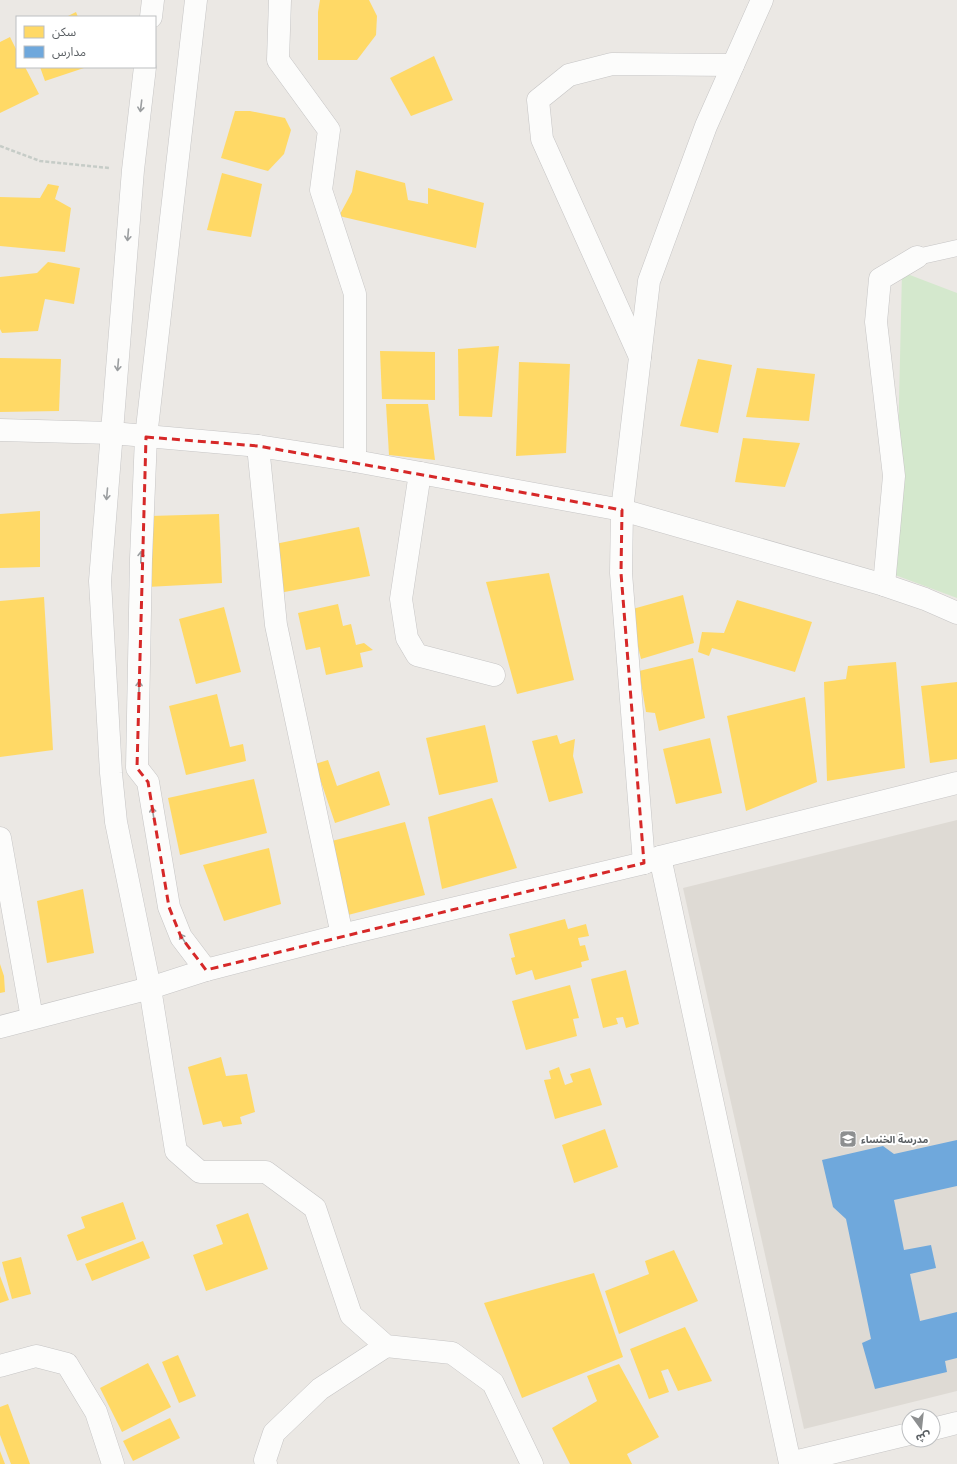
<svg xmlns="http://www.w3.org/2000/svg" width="957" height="1464" viewBox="0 0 957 1464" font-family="'Work Sans','Noto Sans Arabic',sans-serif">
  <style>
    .education { fill: #dedad4 }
    .green { fill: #d4e8cd }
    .homes { fill: #ffd966 }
    .schools { fill: #6fa8dc }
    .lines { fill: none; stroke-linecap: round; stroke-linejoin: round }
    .service-casing { stroke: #c6c5c5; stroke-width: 17 }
    .minor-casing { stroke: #c6c5c5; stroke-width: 23 }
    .path { stroke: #c6ccc7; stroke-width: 2.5; stroke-dasharray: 4 2; stroke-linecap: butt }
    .service { stroke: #fcfcfb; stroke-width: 16 }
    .minor { stroke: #fcfcfb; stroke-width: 22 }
    .oneway { stroke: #9b9ea0 }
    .marked { fill: none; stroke: #d62828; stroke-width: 3; stroke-dasharray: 8 5; stroke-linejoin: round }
    .labels { text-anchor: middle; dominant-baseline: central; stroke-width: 4; stroke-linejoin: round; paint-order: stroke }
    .poi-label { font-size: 10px; font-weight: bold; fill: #5a5f63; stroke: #fff; text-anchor: start }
  </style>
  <rect width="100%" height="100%" fill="#ebe8e4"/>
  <path class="education" d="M957,820v571l-153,38 -121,-541z"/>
  <path class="green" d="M902,272l55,21v305l-62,-23z"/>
  <g class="homes">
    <path d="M320,0h49l8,16 -1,19 -19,25h-39v-48z"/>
    <path d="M76,12l2,5h-12z"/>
    <path d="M10,37l7,14v16h8l14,27 -39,19v-71z"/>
    <path d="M434,56l19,44 -42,16 -21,-38z"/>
    <path d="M40,67h47l-42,14z"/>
    <path d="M235,111h15l35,7 6,12 -7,24 -16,17 -47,-13z"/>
    <path d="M356,170l49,13 3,17 20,4v-16l56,15 -8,45 -137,-32 13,-24z"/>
    <path d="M222,173l40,11 -11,53 -44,-7z"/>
    <path d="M48,184l11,2 -4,13 16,9 -6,44 -65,-6v-49l40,1z"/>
    <path d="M48,262l32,6 -6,36 -29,-5 -7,32 -36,2 -2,-4v-52l37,-4z"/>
    <path d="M499,346l-7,71 -33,-1 -1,-67z"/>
    <path d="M380,351l55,1v48l-53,-1z"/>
    <path d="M0,358l61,1 -2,52 -59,1z"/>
    <path d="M698,359l34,6 -14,68 -38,-7z"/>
    <path d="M519,362l51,2 -4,89 -50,3z"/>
    <path d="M757,368l58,6 -6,47 -63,-4z"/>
    <path d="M386,404h42l7,56 -46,-5z"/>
    <path d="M743,438l57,5 -15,44 -50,-5z"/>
    <path d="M40,511v56l-40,1v-54z"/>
    <path d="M219,514l3,69 -75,4 3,-71z"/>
    <path d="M359,527l11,49 -91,17 -9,-48z"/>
    <path d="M549,573l25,107 -57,14 -31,-112z"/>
    <path d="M683,595l11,48 -53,16 -12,-49z"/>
    <path d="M44,597l9,153 -53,7v-156z"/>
    <path d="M737,600l75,22 -17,50 -83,-24 -3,8 -11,-4 4,-20 22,1z"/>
    <path d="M338,604l5,22 8,-2 5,21 8,-2 9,7 -13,3 3,14 -37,8 -6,-28 -14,3 -8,-37z"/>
    <path d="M224,607l17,65 -45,12 -17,-65z"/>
    <path d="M693,658l12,60 -46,13 -4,-18 -9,-1 -7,-41z"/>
    <path d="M896,662l9,106 -78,13 -3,-99 22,-3 2,-13z"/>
    <path d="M957,682v77l-27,4 -9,-77z"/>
    <path d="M217,694l13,53 13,-3 3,17 -60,14 -17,-69z"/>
    <path d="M805,697l12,85 -71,29 -19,-95z"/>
    <path d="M485,725l13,57 -59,13 -13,-57z"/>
    <path d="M557,735l3,9 15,-5 -2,17 10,37 -34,9 -17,-61z"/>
    <path d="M710,738l12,55 -46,11 -13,-55z"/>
    <path d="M328,760l9,26 42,-15 11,34 -55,18 -20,-59z"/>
    <path d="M254,779l13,54 -87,22 -12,-57z"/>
    <path d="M492,798l25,70 -75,21 -14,-72z"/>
    <path d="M405,822l20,73 -77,20 -20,-73z"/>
    <path d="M269,848l12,56 -57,17 -21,-56z"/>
    <path d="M83,889l11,64 -47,10 -10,-62z"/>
    <path d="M565,919l3,10 18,-5 3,12 -11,2 2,8 5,-1 4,15 -8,2 1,5 -47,13 -3,-10 -16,5 -5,-17 4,-1 -6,-23z"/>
    <path d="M0,964l4,12 1,16 -5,1z"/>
    <path d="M626,970l13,54 -13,4 -3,-11 -7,1 2,6 -15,4 -12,-49z"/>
    <path d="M570,985l9,33 -6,1 4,17 -51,14 -14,-49z"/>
    <path d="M221,1057l5,19 21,-2 8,38 -15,5 2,7 -19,3 -2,-6 -18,4 -15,-58z"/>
    <path d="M559,1067l6,18 8,-3 -3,-8 20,-6 12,37 -47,14 -11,-39 7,-1 -2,-8z"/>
    <path d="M605,1129l13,38 -44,16 -12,-38z"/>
    <path d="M123,1202l13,37 -59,22 -10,-26 18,-7 -4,-11z"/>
    <path d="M248,1213l20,56 -62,22 -13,-36 30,-11 -7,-19z"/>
    <path d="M143,1241l7,17 -58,23 -7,-17z"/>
    <path d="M674,1250l24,51 -79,33 -14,-43 44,-17 -4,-13z"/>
    <path d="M21,1257l10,37 -19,5 -10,-37z"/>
    <path d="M594,1273l29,84 -101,41 -38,-95z"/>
    <path d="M0,1276l9,24 -9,3z"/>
    <path d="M685,1327l27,54 -34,10 -10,-22 -7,2 8,21 -20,7 -19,-50z"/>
    <path d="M178,1355l18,41 -17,7 -17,-41z"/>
    <path d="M148,1363l23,44 -49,25 -22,-44z"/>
    <path d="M619,1364l40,73 -32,17 5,10h-62l-18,-36 45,-27 -10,-25z"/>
    <path d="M8,1404l22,60h-19l-11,-29v-28z"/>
    <path d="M170,1418l10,20 -47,23 -10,-20z"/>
    <path d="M0,1451l5,13h-5z"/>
  </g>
  <path class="schools" d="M957,1140v46l-63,14 10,50 27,-5 5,23 -26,6 10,47 37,-9v46l-12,3 2,11 -72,17 -13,-46 9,-4 -25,-120 -13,-12 -11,-47 61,-14 11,8z"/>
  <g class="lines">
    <g class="service-casing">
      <path id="service" d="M917,257l40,-9"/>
    </g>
    <g class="minor-casing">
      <g id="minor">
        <path d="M196,0l-50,437 -5,122 -4,209 11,14 21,125 12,30 25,33"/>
        <path d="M280,0l-2,60 51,70 -8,60 34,104v167"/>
        <path d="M151,17l2,-17"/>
        <path d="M145,67l-12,103 -33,411 11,192 5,49 34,166 26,163 24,21h66l49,36 36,107 35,31 66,7 41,30 39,81"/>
        <path d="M640,357l-98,-218 -4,-39 31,-25 43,-11 121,1"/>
        <path d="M0,430l112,3 146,13 97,15 267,49 262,75 41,14 32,14"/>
        <path d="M258,446l18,179 66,310"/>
        <path d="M420,473l-19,126 6,39 10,17 77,20"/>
        <path d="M884,585l10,-109 -18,-154 4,-43 37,-22"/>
        <path d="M0,838l32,180"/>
        <path d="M660,857l130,606 119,-29"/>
        <path d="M644,863l-23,-290 1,-63 27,-229 57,-155 56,-126"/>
        <path d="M0,1027l150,-39 56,-18 136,-35 302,-72 16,-6 297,-74"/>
        <path d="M0,1366l36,-10 31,8 29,48 17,52"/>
        <path d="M933,1429l24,-6"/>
        <path d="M266,1464l-1,-4 9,-27 46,-44 66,-43"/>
      </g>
    </g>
    <path class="path" d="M0,146l40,15 69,7"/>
    <use href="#service" class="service"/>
    <use href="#minor" class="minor"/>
  </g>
  <defs><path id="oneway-shaft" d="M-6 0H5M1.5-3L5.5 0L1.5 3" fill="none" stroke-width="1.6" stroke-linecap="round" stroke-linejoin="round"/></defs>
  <g class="oneway">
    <use href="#oneway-shaft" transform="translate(141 106) rotate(97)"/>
    <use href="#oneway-shaft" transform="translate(128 235) rotate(95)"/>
    <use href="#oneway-shaft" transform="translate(118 365) rotate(95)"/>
    <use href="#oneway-shaft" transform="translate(107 494) rotate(95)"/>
    <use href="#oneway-shaft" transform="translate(141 557) rotate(-88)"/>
    <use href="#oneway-shaft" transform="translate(139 687) rotate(-89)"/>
    <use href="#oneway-shaft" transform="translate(153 813) rotate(-99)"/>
    <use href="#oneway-shaft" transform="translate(183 939) rotate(-122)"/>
  </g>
  <path class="marked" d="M146,437l112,9 364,64 -1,63 23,290 -438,107 -25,-33 -12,-30 -21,-125 -11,-14z"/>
  <defs>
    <g id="school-square" transform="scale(0.9)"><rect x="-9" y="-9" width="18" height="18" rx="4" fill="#8d8f90" stroke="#fff"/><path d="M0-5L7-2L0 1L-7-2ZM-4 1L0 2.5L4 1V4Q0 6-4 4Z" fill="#fff"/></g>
  </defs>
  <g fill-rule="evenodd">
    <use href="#school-square" x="848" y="1139"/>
  </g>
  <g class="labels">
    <g class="poi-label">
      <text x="861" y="1139">مدرسة الخنساء</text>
    </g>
  </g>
  <rect x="16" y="16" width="140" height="52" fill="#ffffff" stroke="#bdbfc1"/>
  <rect x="24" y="26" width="20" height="12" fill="#ffd966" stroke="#bdbfc1"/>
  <text x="52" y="36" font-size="12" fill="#5a5f63">سكن</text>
  <rect x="24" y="46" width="20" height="12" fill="#6fa8dc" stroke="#bdbfc1"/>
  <text x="52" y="56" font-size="12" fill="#5a5f63">مدارس</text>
  <g transform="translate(921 1428) rotate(165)"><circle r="19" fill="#ffffff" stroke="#bdbfc1"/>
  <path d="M0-3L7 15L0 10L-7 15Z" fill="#8d8f90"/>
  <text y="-6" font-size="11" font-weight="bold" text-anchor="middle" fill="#5a5f63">ش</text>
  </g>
</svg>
